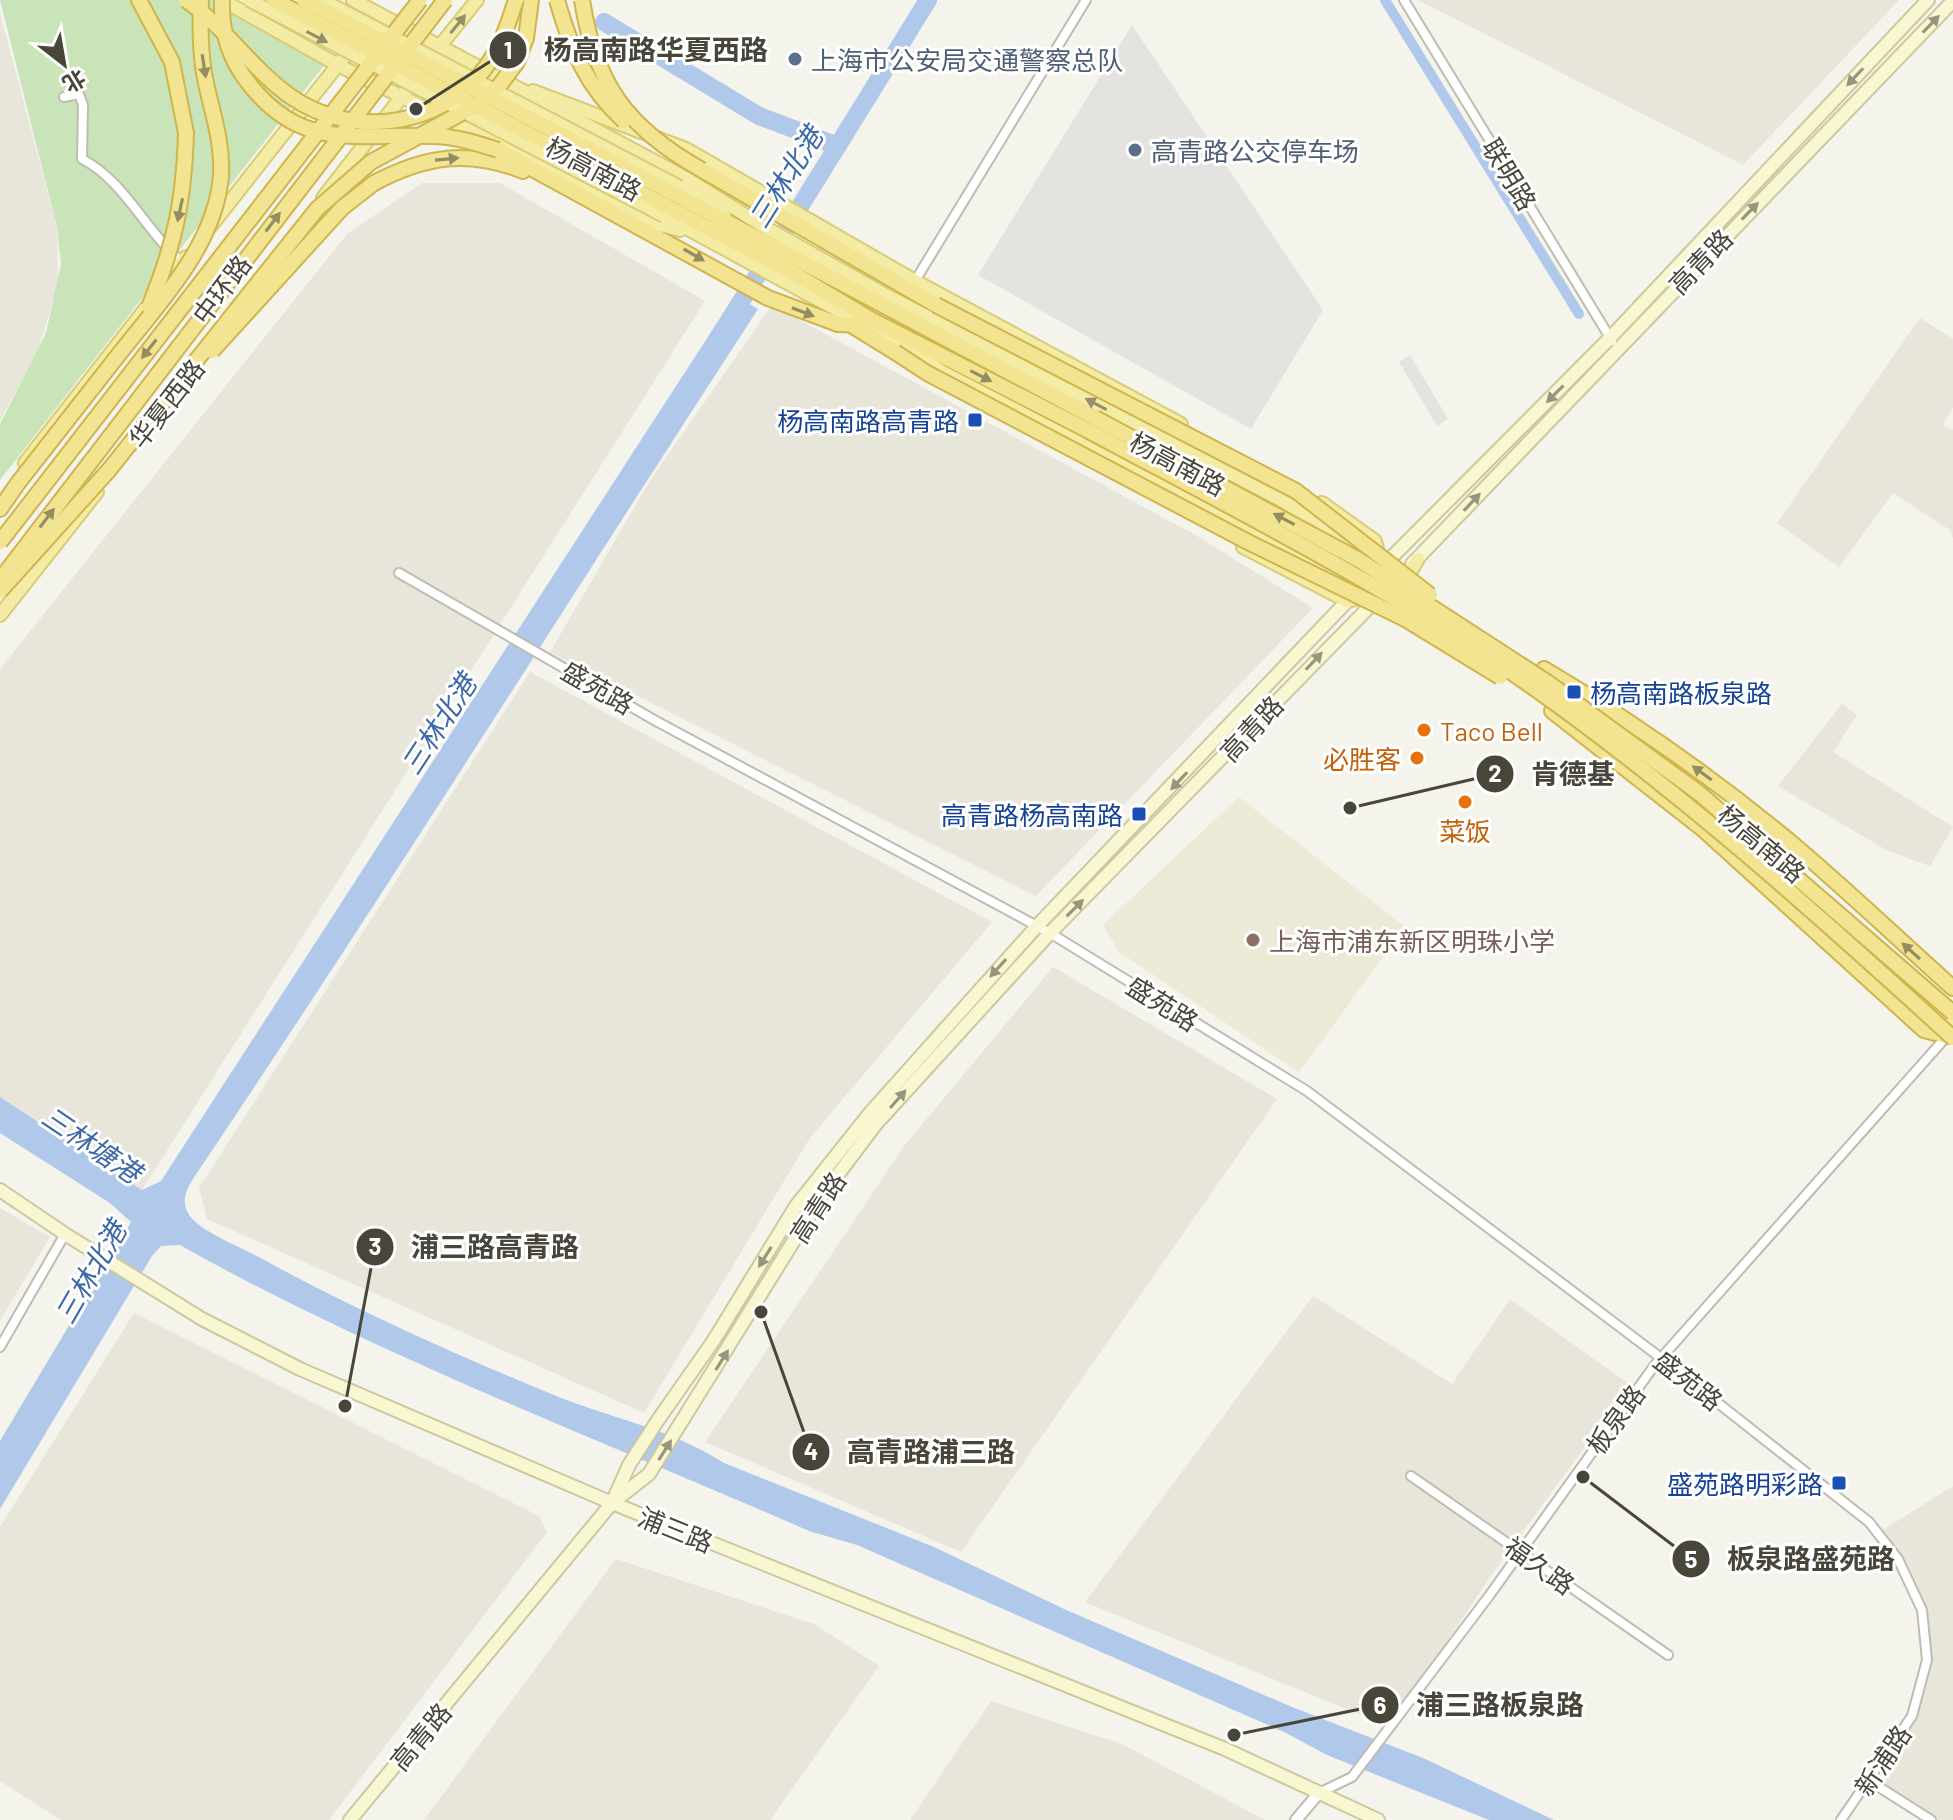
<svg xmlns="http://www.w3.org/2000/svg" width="1953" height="1820" viewBox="0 0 1953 1820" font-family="Barlow,'Noto Sans SC',sans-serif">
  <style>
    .residential { fill: #e8e6db }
    .education { fill: #ece9d7 }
    .green { fill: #c9e4b9 }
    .parking { fill: #e4e3e0 }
    .water { fill: #b0c8ea }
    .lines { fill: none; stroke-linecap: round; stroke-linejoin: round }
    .canal { stroke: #b0c8ea; stroke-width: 10 }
    .river { stroke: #b0c8ea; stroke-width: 18 }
    .minor-casing { stroke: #bfbcaf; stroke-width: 12 }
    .tertiary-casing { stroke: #bfbcaf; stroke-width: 14 }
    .secondary-casing { stroke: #ccc89f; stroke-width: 16 }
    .primary-casing { stroke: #d8cc76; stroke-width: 16 }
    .trunk-casing { stroke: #ceb54d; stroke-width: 18 }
    .minor { stroke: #fff; stroke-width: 8 }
    .tertiary { stroke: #fff; stroke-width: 10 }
    .secondary { stroke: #f9f7d1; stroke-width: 12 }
    .primary { stroke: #f4eba5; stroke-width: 12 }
    .trunk { stroke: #f2e490; stroke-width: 14 }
    .primary-bridge-casing { stroke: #d8cc76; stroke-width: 16; stroke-linecap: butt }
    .trunk-bridge-casing { stroke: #ceb54d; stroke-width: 18; stroke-linecap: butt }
    .primary-bridge { stroke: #f4eba5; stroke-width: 12 }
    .trunk-bridge { stroke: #f2e490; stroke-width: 14 }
    .oneway { fill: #95906a }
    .oneway2 { fill: #98957e }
    .oneway3 { fill: #948d61 }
    .service-dot { fill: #5c6f8a; stroke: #fff; stroke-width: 3 }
    .transit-dot { fill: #1a4fb4; stroke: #fff; stroke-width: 3 }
    .food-dot { fill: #e8710a; stroke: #fff; stroke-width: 3 }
    .education-dot { fill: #8d6e63; stroke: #fff; stroke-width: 3 }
    .labels { text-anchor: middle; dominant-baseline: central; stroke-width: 6; stroke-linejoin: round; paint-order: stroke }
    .service-label { font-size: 26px; fill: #4e5e75; stroke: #fff; text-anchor: start }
    .street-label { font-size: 26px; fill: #48453a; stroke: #fff }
    .transit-label { font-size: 26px; fill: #164399; stroke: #fff; text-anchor: end }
    .food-label { font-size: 26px; fill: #c56008; stroke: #fff; text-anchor: start }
    .education-label { font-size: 26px; fill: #785e54; stroke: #fff; text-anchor: start }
    .water-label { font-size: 28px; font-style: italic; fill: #3e69a9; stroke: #fff }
    .leader { fill: none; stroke: #48453a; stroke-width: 3 }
    .callout-dot { fill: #48453a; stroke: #fff; stroke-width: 3 }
    .mark-label { font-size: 24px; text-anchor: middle; font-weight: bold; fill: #fff }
    .callout-label { font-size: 28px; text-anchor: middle; font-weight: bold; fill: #48453a; stroke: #fff; stroke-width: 6; stroke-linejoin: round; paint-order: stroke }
  </style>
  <rect width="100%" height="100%" fill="#f4f3ec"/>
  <g class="residential">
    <path d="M1418,0h481l-156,165z"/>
    <path d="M0,13l57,214 1,58 -21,68 -37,67z"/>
    <path d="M422,183h78l205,118 -563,889 -142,-93v-428l347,-435z"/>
    <path d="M772,305l425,231 116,72 -277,288 -486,-244 101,-173z"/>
    <path d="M1920,318l33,21v68l-10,18 10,5v109l-3,-9 -57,-37 -54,74 -62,-44z"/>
    <path d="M530,672l462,250 -182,216 -166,275 -437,-194 -8,-31z"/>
    <path d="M1842,704l15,11 -24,37 120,75 -23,39 -42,-15 -110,-65z"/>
    <path d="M1053,967l224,132 -316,453 -256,-110 200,-297z"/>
    <path d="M0,1208l50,29 -50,84z"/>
    <path d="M1313,1296l139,88 58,-85 120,86 -138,189 -102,153 -305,-125z"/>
    <path d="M134,1313l405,203 8,16 -218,288h-268l-61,-39v-254z"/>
    <path d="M1953,1486v334h-15l-65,-43 42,-57 15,-52 -3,-57 -25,-52 -19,-29z"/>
    <path d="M616,1559l198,65 65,42 -109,154h-346z"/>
    <path d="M991,1701l131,43 143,76h-355z"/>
  </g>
  <path class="education" d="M1239,797l166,130 -106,145 -180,-120 -16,-27z"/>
  <path class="green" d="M0,0h212l113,64 -325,416v-56l46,-91 15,-69 -4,-37z"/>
  <g class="parking">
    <path d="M1132,25l191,285 -72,119 -273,-154z"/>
    <path d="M1410,355l38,64 -11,7 -38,-64z"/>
  </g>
  <path class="water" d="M735,295l23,14c-186,286 -367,575 -557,858 -10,15 -24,32 -11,49 10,15 50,31 67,40 92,51 195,97 292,137 59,25 121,35 175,70l210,84 130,62 228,98 131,51 131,62h-65l-162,-65 -41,-22 -429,-188 -48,-14c-211,-93 -428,-173 -629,-286l-19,1 -9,10 -152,253v-68l131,-219 -21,-19 -110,-70v-36l142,93 19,-9z"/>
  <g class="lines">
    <path class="canal" d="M1385,0l194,314"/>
    <g class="river">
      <path d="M604,22l155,94 79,30"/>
      <path d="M729,321l199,-321"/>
    </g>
    <g class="minor-casing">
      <g id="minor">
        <path d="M1404,0l208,341"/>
        <path d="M64,97l15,-3 4,11 -1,54c42,21 64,73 100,103"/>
        <path d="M915,281l171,-281"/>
        <path d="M399,573l257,148 394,212 257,158 354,267 208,164 29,37 24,51 5,50 -15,56 -71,104"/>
        <path d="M0,1347l65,-113"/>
        <path d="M1411,1476l257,179"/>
        <path d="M1868,1780l63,40"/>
        <path d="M1319,1793l33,-16 137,-181 165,-230 293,-330"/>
      </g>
    </g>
    <g class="tertiary-casing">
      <path id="tertiary" d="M1296,1820l22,-26"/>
    </g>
    <g class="secondary-casing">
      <g id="secondary">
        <path d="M1412,564l541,-563"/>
        <path d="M1383,566l227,-228 318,-338"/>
        <path d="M0,1190l65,44 137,85 98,50 312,134 613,246 153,71"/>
        <path d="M613,1501l16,-36 29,-45 56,-80 82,-134 74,-93 167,-187 315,-330"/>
        <path d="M350,1820l262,-317 37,-29 172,-277 55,-73 174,-191 329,-336"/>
      </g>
    </g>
    <g class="primary-casing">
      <g id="primary">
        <path d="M222,0l116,65 322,160 20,5"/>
        <path d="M353,0l333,178 75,47 123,69 401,208 88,59"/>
        <path d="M435,52l42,-52"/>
        <path d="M533,91l153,58 229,132 266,143"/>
        <path d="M680,187l33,19 12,11"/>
        <path d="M323,198l94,-121"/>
        <path d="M664,216l245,133 32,22 419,218 18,-5"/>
        <path d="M210,227l145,-184"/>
        <path d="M25,463l161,-206"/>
        <path d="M1322,503l53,38 4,16"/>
        <path d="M1243,547l104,54 36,-8 6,5"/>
        <path d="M1412,585l-3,-11 9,-15"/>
        <path d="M0,615l97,-123"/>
        <path d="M1890,984l18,2 45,40"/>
      </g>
    </g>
    <g class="trunk-casing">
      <g id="trunk">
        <path d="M139,0l33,62 14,71"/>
        <path d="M517,62l9,-24 5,-38"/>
        <path d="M498,150l270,148 70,26 28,1"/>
        <path d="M702,170l234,135"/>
        <path d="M374,183c51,-27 94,-34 149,-12"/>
        <path d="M678,196l417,222"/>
        <path d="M670,208l118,62 84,50 217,111"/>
        <path d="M853,326l42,26"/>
        <path d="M0,509l18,-26"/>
        <path d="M1544,669c86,51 168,108 245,172 56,47 109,98 164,147"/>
        <path d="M1552,711l152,119 220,200 23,6"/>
      </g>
    </g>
    <use href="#minor" class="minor"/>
    <use href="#tertiary" class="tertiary"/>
    <use href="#secondary" class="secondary"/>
    <use href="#primary" class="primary"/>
    <use href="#trunk" class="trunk"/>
    <g class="primary-bridge-casing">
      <g id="primary-bridge">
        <path d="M249,0l415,216"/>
        <path d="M322,0l358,187"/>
      </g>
    </g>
    <g class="trunk-bridge-casing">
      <g id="trunk-bridge">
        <path d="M186,0c39,27 66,69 104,96 66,47 166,30 206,-45 9,-15 14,-34 20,-51"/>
        <path d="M222,0c-1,29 7,58 25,81 53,71 108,52 185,55 23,0 44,7 66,14"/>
        <path d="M274,0l396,208"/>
        <path d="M304,0l374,196"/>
        <path d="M557,0c14,49 29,86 67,121"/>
        <path d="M582,0c13,84 45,128 120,170"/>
        <path d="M936,305l360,186 134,104"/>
        <path d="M149,307c26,-63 35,-107 37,-174"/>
        <path d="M212,351l130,-143 32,-25"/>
        <path d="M895,352l32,21 321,169 159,78 93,57"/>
        <path d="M1095,418l264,142 188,122 152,111 254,220"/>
        <path d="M1089,431c149,80 302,157 441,254 150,106 287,229 423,353"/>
        <path d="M18,483c33,-42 65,-83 98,-125 41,-53 100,-112 105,-183 2,-36 -11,-68 -17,-102 -4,-25 -4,-48 -3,-73"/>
        <path d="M0,542l420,-542"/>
        <path d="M0,580l445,-580"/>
        <path d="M0,591l109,-121 208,-261 54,-47 109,-59 19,-17 18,-24"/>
      </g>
    </g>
    <use href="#primary-bridge" class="primary-bridge"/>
    <use href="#trunk-bridge" class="trunk-bridge"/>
  </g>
  <defs><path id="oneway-solid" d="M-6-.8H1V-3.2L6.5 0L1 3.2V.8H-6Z" transform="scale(2)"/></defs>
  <g class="oneway">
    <use href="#oneway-solid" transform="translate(458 24) rotate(-51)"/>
    <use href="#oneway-solid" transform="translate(317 37) rotate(28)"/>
    <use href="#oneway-solid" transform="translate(1096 404) rotate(-152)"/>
  </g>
  <g class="oneway2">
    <use href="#oneway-solid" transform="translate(1931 24) rotate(-46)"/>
    <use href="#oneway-solid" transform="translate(1855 77) rotate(133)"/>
    <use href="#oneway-solid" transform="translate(1750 211) rotate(-46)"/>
    <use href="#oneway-solid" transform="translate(1555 394) rotate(135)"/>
    <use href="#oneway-solid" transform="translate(1472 502) rotate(-47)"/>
    <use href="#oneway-solid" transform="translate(1314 661) rotate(-47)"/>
    <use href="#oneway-solid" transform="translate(1179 781) rotate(133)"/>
    <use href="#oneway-solid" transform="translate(1075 908) rotate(-45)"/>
    <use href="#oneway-solid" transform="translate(998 968) rotate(132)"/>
    <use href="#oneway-solid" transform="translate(898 1099) rotate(-49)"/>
    <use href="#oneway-solid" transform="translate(765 1257) rotate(122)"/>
    <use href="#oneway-solid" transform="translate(722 1360) rotate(-58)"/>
    <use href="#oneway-solid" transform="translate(665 1450) rotate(-58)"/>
  </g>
  <g class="oneway3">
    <use href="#oneway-solid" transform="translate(204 66) rotate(81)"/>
    <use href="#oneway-solid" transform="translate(447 159) rotate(-5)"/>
    <use href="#oneway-solid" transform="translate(180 210) rotate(102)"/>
    <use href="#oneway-solid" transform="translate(273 222) rotate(-53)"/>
    <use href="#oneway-solid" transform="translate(694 255) rotate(30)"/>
    <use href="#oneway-solid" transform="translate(803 312) rotate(21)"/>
    <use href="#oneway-solid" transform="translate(149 349) rotate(128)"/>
    <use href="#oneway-solid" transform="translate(981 376) rotate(27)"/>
    <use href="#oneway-solid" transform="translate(47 518) rotate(-53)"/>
    <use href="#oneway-solid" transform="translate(1284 519) rotate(-152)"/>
    <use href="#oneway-solid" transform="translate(1702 773) rotate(-144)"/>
    <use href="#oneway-solid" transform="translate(1911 951) rotate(-138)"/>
  </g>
  <g class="service-dot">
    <circle cx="795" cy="59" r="8"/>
    <circle cx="1135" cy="150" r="8"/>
  </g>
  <g class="transit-dot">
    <rect x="967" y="412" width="16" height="16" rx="4"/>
    <rect x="1566" y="684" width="16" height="16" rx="4"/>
    <rect x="1131" y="806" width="16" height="16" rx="4"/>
    <rect x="1831" y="1475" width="16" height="16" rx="4"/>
  </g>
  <g class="food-dot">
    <circle cx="1424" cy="730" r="8"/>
    <circle cx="1417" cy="758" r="8"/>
    <circle cx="1465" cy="802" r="8"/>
  </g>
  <circle class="education-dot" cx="1253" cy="940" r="8"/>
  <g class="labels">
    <g class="service-label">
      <text x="811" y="59">上海市公安局交通警察总队</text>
      <text x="1151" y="150">高青路公交停车场</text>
    </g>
    <g class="street-label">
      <text transform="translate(594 168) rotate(28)">杨高南路</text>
      <text transform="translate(1510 174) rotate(59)">联明路</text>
      <text transform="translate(1700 261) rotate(-46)">高青路</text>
      <text transform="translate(221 289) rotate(-53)">中环路</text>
      <text transform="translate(166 403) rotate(-52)">华夏西路</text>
      <text transform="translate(1178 463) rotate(28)">杨高南路</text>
      <text transform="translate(598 687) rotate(30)">盛苑路</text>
      <text transform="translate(1251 728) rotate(-47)">高青路</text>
      <text transform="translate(1762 843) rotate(40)">杨高南路</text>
      <text transform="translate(1163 1003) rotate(32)">盛苑路</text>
      <text transform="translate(817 1207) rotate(-57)">高青路</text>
      <text transform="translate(1689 1380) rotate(38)">盛苑路</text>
      <text transform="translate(1615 1419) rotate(-54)">板泉路</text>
      <text transform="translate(676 1529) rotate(22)">浦三路</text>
      <text transform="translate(1540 1565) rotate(35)">福久路</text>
      <text transform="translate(420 1736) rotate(-50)">高青路</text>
      <text transform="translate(1882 1760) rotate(-56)">新浦路</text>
    </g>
    <g class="transit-label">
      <text x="959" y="420">杨高南路高青路</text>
      <text x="1590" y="692" text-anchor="start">杨高南路板泉路</text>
      <text x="1123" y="814">高青路杨高南路</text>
      <text x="1823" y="1483">盛苑路明彩路</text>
    </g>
    <g class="food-label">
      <text x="1440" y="730">Taco Bell</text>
      <text x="1401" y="758" text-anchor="end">必胜客</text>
      <text x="1465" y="830" text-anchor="middle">菜饭</text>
    </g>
    <g class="education-label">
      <text x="1269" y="940">上海市浦东新区明珠小学</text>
    </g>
    <g class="water-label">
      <text transform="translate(785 177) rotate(-58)">三林北港</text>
      <text transform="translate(438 724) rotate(-57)">三林北港</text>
      <text transform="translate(92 1144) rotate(34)">三林塘港</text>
      <text transform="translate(90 1272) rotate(-60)">三林北港</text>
    </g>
  </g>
  <path class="leader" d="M416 109L508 50M1350 808L1495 774M345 1406L375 1247M761 1312L811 1452M1583 1477L1691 1559M1234 1735L1380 1705"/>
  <g class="callout-dot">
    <circle cx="416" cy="109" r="8"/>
    <circle cx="1350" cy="808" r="8"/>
    <circle cx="345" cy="1406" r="8"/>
    <circle cx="761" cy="1312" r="8"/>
    <circle cx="1583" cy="1477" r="8"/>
    <circle cx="1234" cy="1735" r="8"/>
    <circle cx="508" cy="50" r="20"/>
    <circle cx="1495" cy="774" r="20"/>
    <circle cx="375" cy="1247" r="20"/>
    <circle cx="811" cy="1452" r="20"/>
    <circle cx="1691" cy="1559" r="20"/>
    <circle cx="1380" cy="1705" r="20"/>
  </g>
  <g class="mark-label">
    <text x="508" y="59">1</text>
    <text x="1495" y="782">2</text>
    <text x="375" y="1255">3</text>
    <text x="811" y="1460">4</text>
    <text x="1691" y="1568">5</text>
    <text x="1380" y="1714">6</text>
  </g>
  <g class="callout-label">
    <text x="656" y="60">杨高南路华夏西路</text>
    <text x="1573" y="784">肯德基</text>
    <text x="495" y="1257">浦三路高青路</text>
    <text x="931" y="1462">高青路浦三路</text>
    <text x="1811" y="1569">板泉路盛苑路</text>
    <text x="1500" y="1715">浦三路板泉路</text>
  </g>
  <g transform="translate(64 64) rotate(149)" stroke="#ffffff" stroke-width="6" paint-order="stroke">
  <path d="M0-6L14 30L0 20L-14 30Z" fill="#48453a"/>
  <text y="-12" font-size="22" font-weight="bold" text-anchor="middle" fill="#48453a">北</text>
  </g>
</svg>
